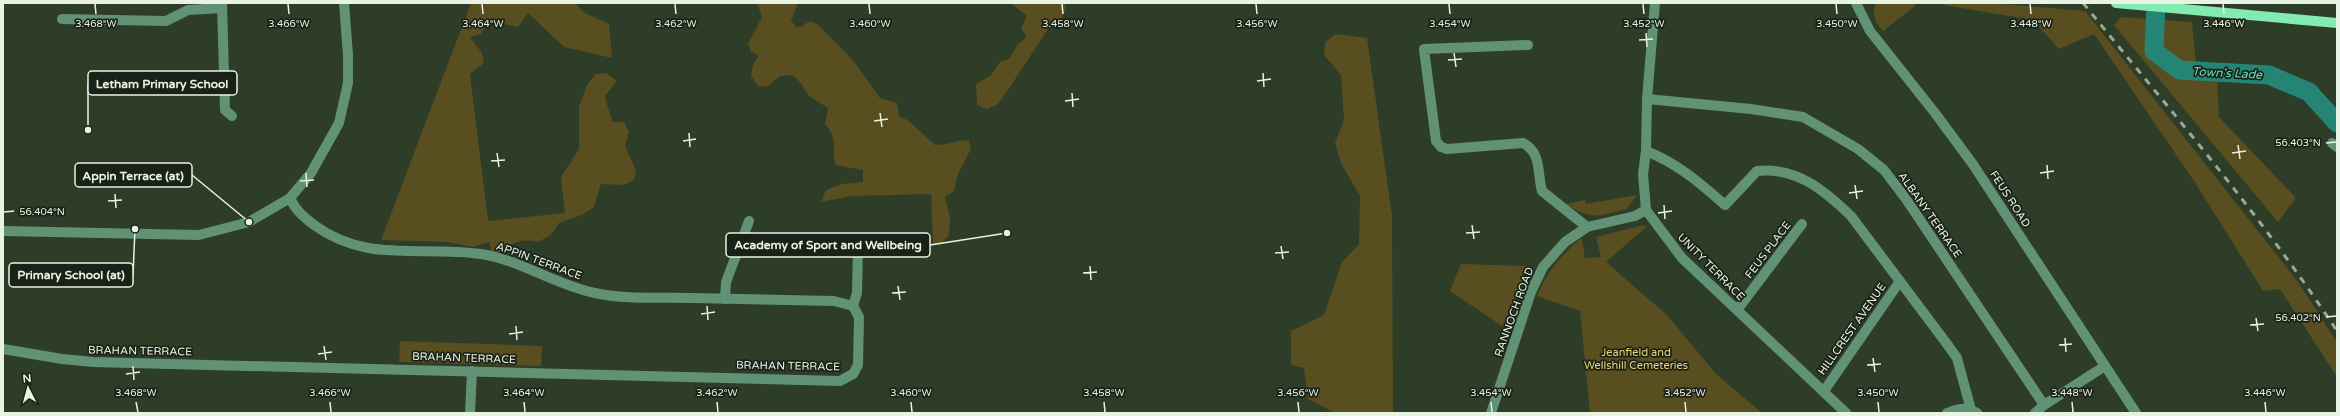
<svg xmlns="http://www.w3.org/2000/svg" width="2340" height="416" viewBox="0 0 2340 416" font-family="'Varela Round',sans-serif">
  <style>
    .green { fill: #594e20 }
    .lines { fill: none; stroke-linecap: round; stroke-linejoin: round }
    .river { stroke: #248575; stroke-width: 19 }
    .minor { stroke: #619276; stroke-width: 10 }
    .major { stroke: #81ebb2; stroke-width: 10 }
    .rail { stroke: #9ba997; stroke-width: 3; stroke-dasharray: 7 7; stroke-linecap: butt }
    .ticks { fill: none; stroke: #e8f3e4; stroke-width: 1.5 }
    .labels { text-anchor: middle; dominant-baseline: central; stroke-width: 3.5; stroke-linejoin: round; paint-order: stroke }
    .street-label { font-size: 11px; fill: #e8f3e4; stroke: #1a2217 }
    .park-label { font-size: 11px; fill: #eed574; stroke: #1a2217 }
    .water-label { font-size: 12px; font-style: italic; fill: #5de1c9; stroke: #1a2217 }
    .ticks-label { font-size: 10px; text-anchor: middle; fill: #e8f3e4; stroke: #1a2217; stroke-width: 3.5; stroke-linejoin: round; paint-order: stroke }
    .leader { fill: none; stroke: #e8f3e4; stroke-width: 1.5 }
    .callout-dot { fill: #e8f3e4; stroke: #1a2217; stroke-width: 1.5 }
    .callout { fill: #1a2217; stroke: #e8f3e4; stroke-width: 1.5 }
    .callout-label { font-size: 12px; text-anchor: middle; font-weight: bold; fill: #e8f3e4 }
  </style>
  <rect width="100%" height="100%" fill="#2d3d27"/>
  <g class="green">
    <path d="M471,3h104l8,9 26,12 3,34 -48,-11 -36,-34 -10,14 -30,-6 -7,13 -11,3 12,16 2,10 -14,11 18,147 77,-8 -4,-36 18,-28v-42l8,-22 9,-11 10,-1 11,8 -12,15c1,10 6,15 7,26h12l5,10 -4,14 11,24 -2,10 -10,5 -23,-1 -7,23 -12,8 -23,8 -8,12 -13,7c-14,-3 -25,-2 -34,11l-13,-2 -2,-9 -16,5 -25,-5 -67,-2z"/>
    <path d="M757,3h41l-7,17 4,6 5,1 10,-6 8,4 34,34 28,39 17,5 2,13 10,5 26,24c14,0 21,-5 34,-5l2,9 -13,25 -4,17 -9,6 5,20 -1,18 -9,10 -7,-1 -2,-50 -79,2 -31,6 5,-12 15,-6 22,-2v-12l-28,-5c-2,-17 2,-29 -10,-41l3,-16 -19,-12 -9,-14 -8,-7 -12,1 -12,10 -9,1 -8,-11 2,-12 6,-9 -8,-3 -3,-8 14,-27z"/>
    <path d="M1010,3h56c-1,12 -5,18 -16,23l-44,67 -9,12 -10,4 -10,-4 -1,-21 15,-9 9,-13 9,-3 9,-15 9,-7 -6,-8 6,-13z"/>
    <path d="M1876,3h39v3l-32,25c-8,-9 -12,-17 -7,-28z"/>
    <path d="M1944,3h47l94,8 213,271 39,60v35l-57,-88 -17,2 -69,-110 -100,-147 -35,15 -26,-29 -89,-15z"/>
    <path d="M2121,17l71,5 4,42 21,16 2,37 77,81 -18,24 -164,-197z"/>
    <path d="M1336,34l31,4 25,178 1,197h-58l-27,-14 -4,-31 -13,-3v-34l33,-16 18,-53 17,-18 1,-48 -19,-33 -6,-20 9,-23 -3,-45 -17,-20 1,-13z"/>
    <path d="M1637,195l-10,14c-29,7 -34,12 -61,-5l19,-4 1,4z"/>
    <path d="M1644,225l2,2 -40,35 61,53 49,59 46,39h-172l-10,-102 -43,-15c10,-24 23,-40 43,-57h2l3,19 16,-1 -5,-20z"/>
    <path d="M1461,264l66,2 -22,62 -55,-37z"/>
    <path d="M400,341l142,5 -1,20 -142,-4z"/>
  </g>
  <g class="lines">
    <path class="river" d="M2156,3l-2,48 25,19 90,5 40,17 28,31"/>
    <g class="minor">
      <path d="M222,3l3,107 7,6"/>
      <path d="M1655,3l-8,96 -1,52 -3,23 3,36 36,48 164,155"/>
      <path d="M1856,3l14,28 65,82 37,50 164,250"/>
      <path d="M62,19l104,2 22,-11 34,-2"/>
      <path d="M1528,45l-104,4 12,92 5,6 6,2 76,-6c19,10 14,30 19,48l45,36"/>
      <path d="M1647,99l104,10 52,8 55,32 26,21 22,29 138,206"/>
      <path d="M2332,143l5,4"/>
      <path d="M1646,151c31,12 54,32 79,54l32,-34c40,-4 67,19 94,45l96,128 10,14 14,52"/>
      <path d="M290,198c5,12 14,19 24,27 54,39 106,20 167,29 40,6 74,31 114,39 31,7 65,4 97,5 47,1 94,2 142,3l19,5 4,-13 1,-45"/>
      <path d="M3,231l196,4 50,-13 41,-24 21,-25 28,-50 9,-40v-28l-4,-52"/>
      <path d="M742,240l16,-1"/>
      <path d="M725,299l1,-17 23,-61"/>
      <path d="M1737,310l65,-86"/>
      <path d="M3,349l59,10 31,3 747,19 13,-7 5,-9 1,-48 -6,-11"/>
      <path d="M1824,391l76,-110"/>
      <path d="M470,413l2,-42"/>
      <path d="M1491,413l40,-121 12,-25 22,-25 22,-15 48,-11 11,-6"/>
      <path d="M1947,413c11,-5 19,-6 30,0"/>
      <path d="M2035,413l9,-8 61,-39"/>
    </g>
    <path class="major" d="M2116,3l221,20"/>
    <path class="rail" d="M2083,3c87,107 178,212 254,328"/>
  </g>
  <path class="ticks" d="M95,4l1,10M288,4l1,10M482,4l1,10M675,4l1,10M869,4l1,10M1062,4l1,10M1256,4l1,10M1449,4l1,10M1643,4l1,10M1836,4l1,10M2030,4l1,10M2223,4l1,10M1646,33l1,14M1639,40l14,-1M1454,53l2,14M1448,60l14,-1M1263,73l1,14M1257,81l14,-2M1072,93l1,14M1065,101l14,-2M880,113l2,14M874,121l14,-2M689,133l1,14M683,141l13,-2M2326,143l10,-1M2238,145l2,14M497,153l2,14M2232,153l14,-2M491,161l14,-1M2047,165l1,14M306,173l1,14M2040,173l14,-2M300,181l14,-1M1855,185l2,14M1849,193l14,-2M115,194l1,14M108,201l14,-1M1664,205l1,14M4,212l10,-1M1658,213l14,-2M1472,225l2,14M1466,233l14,-1M1281,246l2,13M1275,253l14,-1M1090,266l1,14M1083,273l14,-1M898,286l2,14M892,293l14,-1M707,306l1,14M701,314l14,-2M2326,317l10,-1M2256,318l2,13M2250,325l14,-1M516,326l1,14M509,334l14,-2M2065,338l1,14M2059,345l13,-1M324,346l2,14M318,354l14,-2M1873,358l2,14M1867,365l14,-1M133,366l1,14M126,374l14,-2M136,402l2,10M330,402l1,10M524,402l1,10M717,402l1,10M911,402l1,10M1104,402l1,10M1298,402l1,10M1491,402l1,10M1685,402l1,10M1878,402l1,10M2072,402l1,10M2265,402l1,10"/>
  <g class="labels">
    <g class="street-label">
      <text transform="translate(2010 199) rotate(57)">FEUS ROAD</text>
      <text transform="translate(1930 215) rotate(55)">ALBANY TERRACE</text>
      <text transform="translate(1768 250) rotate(-53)">FEUS PLACE</text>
      <text transform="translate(539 261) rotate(20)">APPIN TERRACE</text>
      <text transform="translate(1711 267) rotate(45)">UNITY TERRACE</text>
      <text transform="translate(1514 312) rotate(-70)">RANNOCH ROAD</text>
      <text transform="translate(1852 329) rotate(-55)">HILLCREST AVENUE</text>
      <text transform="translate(140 351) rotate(1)">BRAHAN TERRACE</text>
      <text transform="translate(464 358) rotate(2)">BRAHAN TERRACE</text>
      <text transform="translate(788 366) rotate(1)">BRAHAN TERRACE</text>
    </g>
    <g class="park-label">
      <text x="1636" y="352">Jeanfield and<tspan x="1636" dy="13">Wellshill Cemeteries</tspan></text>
    </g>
    <g class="water-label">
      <text transform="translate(2227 73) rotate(3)">Town's Lade</text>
    </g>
  </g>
  <g class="ticks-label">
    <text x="96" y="27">3.468°W</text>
    <text x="289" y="27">3.466°W</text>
    <text x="483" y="27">3.464°W</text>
    <text x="676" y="27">3.462°W</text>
    <text x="870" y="27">3.460°W</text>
    <text x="1063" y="27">3.458°W</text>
    <text x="1257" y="27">3.456°W</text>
    <text x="1450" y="27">3.454°W</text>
    <text x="1644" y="27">3.452°W</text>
    <text x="1837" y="27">3.450°W</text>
    <text x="2031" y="27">3.448°W</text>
    <text x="2224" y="27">3.446°W</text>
    <text x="2298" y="146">56.403°N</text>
    <text x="42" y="215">56.404°N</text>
    <text x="2298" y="321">56.402°N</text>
    <text x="136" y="396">3.468°W</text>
    <text x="330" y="396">3.466°W</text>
    <text x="524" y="396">3.464°W</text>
    <text x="717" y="396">3.462°W</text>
    <text x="911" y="396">3.460°W</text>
    <text x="1104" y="396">3.458°W</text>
    <text x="1298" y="396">3.456°W</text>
    <text x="1491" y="396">3.454°W</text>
    <text x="1685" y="396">3.452°W</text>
    <text x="1878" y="396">3.450°W</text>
    <text x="2072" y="396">3.448°W</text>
    <text x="2265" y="396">3.446°W</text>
  </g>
  <path class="leader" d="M88 130L88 83M249 222L192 175M1007 233L930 245M135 229L133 275"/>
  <g class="callout-dot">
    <circle cx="88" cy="130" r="4"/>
    <circle cx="249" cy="222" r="4"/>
    <circle cx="1007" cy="233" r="4"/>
    <circle cx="135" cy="229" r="4"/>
  </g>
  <g class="callout">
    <rect x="88" y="71" width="149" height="24" rx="4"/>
    <rect x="75" y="163" width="117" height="24" rx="4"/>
    <rect x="726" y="233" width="204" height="24" rx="4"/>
    <rect x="9" y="263" width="124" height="24" rx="4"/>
  </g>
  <g class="callout-label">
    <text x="162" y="88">Letham Primary School</text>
    <text x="133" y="180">Appin Terrace (at)</text>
    <text x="828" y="249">Academy of Sport and Wellbeing</text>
    <text x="71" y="279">Primary School (at)</text>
  </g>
  <rect width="2340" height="416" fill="none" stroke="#e8f3e4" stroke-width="8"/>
  <g transform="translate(28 388) rotate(354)" stroke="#1a2217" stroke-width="3" paint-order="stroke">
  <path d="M0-3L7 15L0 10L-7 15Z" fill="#e8f3e4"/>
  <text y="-6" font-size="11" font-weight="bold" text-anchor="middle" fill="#e8f3e4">N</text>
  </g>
</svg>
